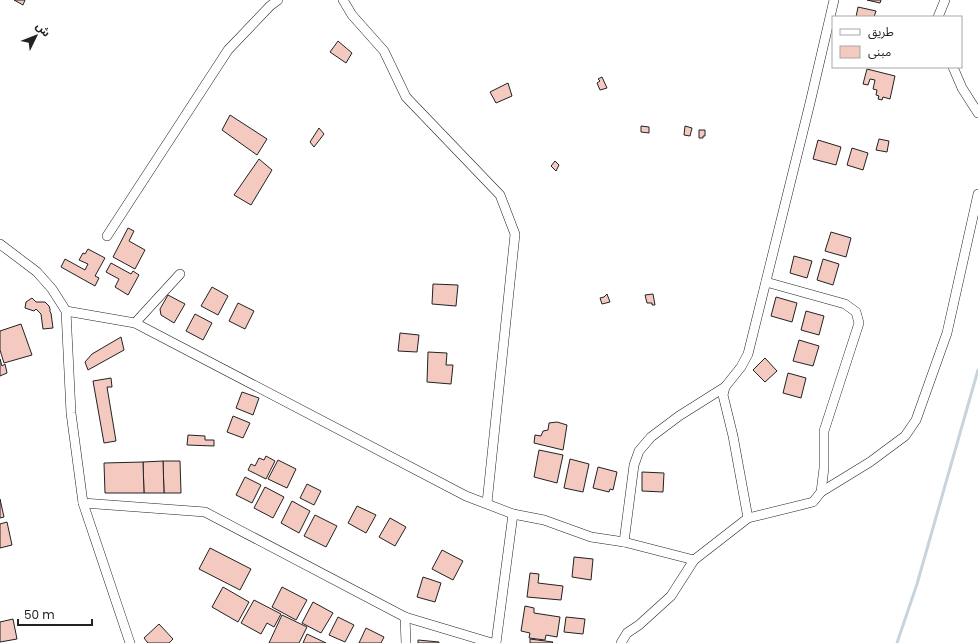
<svg xmlns="http://www.w3.org/2000/svg" width="978" height="643" viewBox="0 0 978 643" font-family="Poppins,'Noto Sans Arabic',sans-serif">
  <style>
    .lines { fill: none; stroke-linecap: round; stroke-linejoin: round }
    .stream { stroke: #c7d3dd; stroke-width: 3 }
    .building { fill: #f3c9c0; stroke: #222 }
    .street-casing { stroke: #222; stroke-width: 10 }
    .street { stroke: #fff; stroke-width: 9 }
  </style>
  <rect width="100%" height="100%" fill="#fff"/>
  <g class="lines">
    <path class="stream" d="M897,643l20,-59 61,-214"/>
  </g>
  <g class="building">
    <path d="M14,0h11l-2,5z"/>
    <path d="M867,0h14l-1,3z"/>
    <path d="M858,7l18,4 -2,6h-18z"/>
    <path d="M338,41l14,12 -6,10 -16,-11z"/>
    <path d="M867,69l28,7 -5,23 -7,-2 -1,3 -4,-1 1,-3 -3,-1 1,-5 -4,-1 2,-9 -5,-1 -2,6 -5,-1z"/>
    <path d="M602,77l5,11 -7,2 -3,-7 3,-2 -2,-2z"/>
    <path d="M508,83l4,13 -16,7 -6,-11z"/>
    <path d="M230,115l37,24 -10,16 -35,-25z"/>
    <path d="M641,126l8,1v6l-8,-1z"/>
    <path d="M685,126l7,2 -2,8 -6,-1z"/>
    <path d="M319,128l5,6 -10,13 -4,-5z"/>
    <path d="M699,130h6v6h-2v2h-4z"/>
    <path d="M879,139l10,2 -2,11 -11,-2z"/>
    <path d="M818,140l23,7 -5,18 -23,-6z"/>
    <path d="M852,148l16,5 -5,17 -16,-5z"/>
    <path d="M259,159l13,11 -21,35 -17,-10z"/>
    <path d="M555,161l4,4 -3,6 -5,-5z"/>
    <path d="M128,228l6,3 -5,10 16,9 -10,19 -22,-12z"/>
    <path d="M831,232l20,6 -5,19 -21,-6z"/>
    <path d="M88,249l17,9 -10,18 4,2 -4,8 -34,-19 4,-8 20,11 3,-6 -9,-4 4,-7 2,1z"/>
    <path d="M794,256l18,5 -5,17 -17,-5z"/>
    <path d="M823,259l16,5 -6,21 -16,-5z"/>
    <path d="M111,263l20,11 2,-3 6,4 -11,20 -13,-8 4,-8 -13,-7z"/>
    <path d="M433,284l25,1 -2,21 -24,-2z"/>
    <path d="M212,287l16,9 -10,19 -17,-9z"/>
    <path d="M607,294l3,8 -8,2 -2,-6 4,-1z"/>
    <path d="M653,294l2,11h-3v-2h-5l-2,-8z"/>
    <path d="M168,295l17,9 -11,19 -13,-8 -1,-6z"/>
    <path d="M776,297l21,6 -5,19 -21,-6z"/>
    <path d="M32,298l4,4h9l4,4 1,3v3l1,1 2,15 -10,1 -2,-15 -5,-5 -2,2 -9,-3 1,-6z"/>
    <path d="M238,303l16,8 -9,18 -16,-8z"/>
    <path d="M806,311l18,5 -5,19 -18,-5z"/>
    <path d="M195,314l17,9 -9,17 -17,-9z"/>
    <path d="M21,324l11,31 -28,8 -4,-13v-19z"/>
    <path d="M400,333l19,2 -2,17 -19,-1z"/>
    <path d="M121,337l3,13 -36,20 -3,-8 7,-8z"/>
    <path d="M799,340l20,6 -6,20 -20,-5z"/>
    <path d="M428,352l19,1 -1,12h7l-2,19 -24,-2z"/>
    <path d="M765,358l12,13 -12,11 -12,-12z"/>
    <path d="M0,359l2,7 3,-2 2,9 -7,3z"/>
    <path d="M788,373l18,5 -5,20 -18,-5z"/>
    <path d="M111,378l1,9h-5l9,54 -12,2 -11,-62z"/>
    <path d="M242,392l17,6 -6,17 -17,-7z"/>
    <path d="M233,416l17,7 -7,15 -16,-6z"/>
    <path d="M557,422l10,3 -4,25 -29,-7 1,-8 6,1 2,-5 5,-1 1,-7z"/>
    <path d="M188,435l17,1v4h9v6l-27,-1z"/>
    <path d="M539,450l24,5 -6,28 -23,-6z"/>
    <path d="M266,456l9,5 -9,18 -18,-9 3,-6 4,2 4,-8 5,2z"/>
    <path d="M570,459l19,5 -6,28 -19,-4z"/>
    <path d="M278,460l18,9 -9,19 -19,-9z"/>
    <path d="M163,461h17l1,32h-17z"/>
    <path d="M163,461l1,32h-20l-1,-31z"/>
    <path d="M143,462l1,31h-39l-1,-30z"/>
    <path d="M598,467l19,5 -4,18 -3,-1 -1,3 -16,-4z"/>
    <path d="M642,472l22,1 -1,19 -21,-1z"/>
    <path d="M245,477l16,8 -9,18 -16,-8z"/>
    <path d="M307,484l14,7 -7,14 -14,-7z"/>
    <path d="M265,487l19,10 -11,21 -19,-10z"/>
    <path d="M0,499l4,18 -4,1z"/>
    <path d="M292,501l18,10 -11,22 -18,-10z"/>
    <path d="M357,506l19,9 -10,18 -18,-10z"/>
    <path d="M315,515l22,11 -11,21 -22,-11z"/>
    <path d="M390,518l16,9 -11,19 -16,-9z"/>
    <path d="M7,522l5,23 -12,3v-24z"/>
    <path d="M210,548l41,21 -11,21 -41,-21z"/>
    <path d="M442,550l21,11 -10,19 -21,-11z"/>
    <path d="M574,557l19,2 -2,21 -19,-3z"/>
    <path d="M530,573l9,1 -1,9 25,3 -2,14 -34,-3z"/>
    <path d="M423,577l18,6 -6,19 -18,-5z"/>
    <path d="M223,587l26,15 -11,20 -26,-15z"/>
    <path d="M282,587l25,13 -11,20 -24,-13z"/>
    <path d="M254,600l27,14 -7,13 -7,-4 -6,11 -20,-11z"/>
    <path d="M313,602l20,11 -12,20 -19,-10z"/>
    <path d="M525,606l9,2v5l26,4 -3,20 -11,-2 -1,5 -16,-2 1,-5 -9,-2z"/>
    <path d="M282,615l25,12 -8,16h-30z"/>
    <path d="M338,617l16,8 -9,17 -16,-7z"/>
    <path d="M566,617l19,2 -2,15 -19,-2z"/>
    <path d="M13,619l4,20 -17,3v-20z"/>
    <path d="M159,624l14,15 -4,4h-21l-4,-5z"/>
    <path d="M366,628l18,9 -3,6h-22z"/>
    <path d="M307,634l19,9h-23z"/>
    <path d="M530,639l23,3 -1,1h-22z"/>
    <path d="M418,640l21,2v1h-21z"/>
  </g>
  <g class="lines">
    <g class="street-casing">
      <g id="street">
        <path d="M343,0l9,15 32,36 22,46 94,98 15,39 -28,269"/>
        <path d="M938,17l7,-17"/>
        <path d="M953,67l9,21 16,25"/>
        <path d="M107,236l121,-186 42,-44 8,-6"/>
        <path d="M0,244l37,28 15,17 14,22 5,102 12,90 47,140"/>
        <path d="M66,311l69,12 331,173 47,18 31,6 47,17 33,5 70,18"/>
        <path d="M135,323l45,-49"/>
        <path d="M821,492l49,-30 35,-26 11,-16 31,-87 31,-139"/>
        <path d="M83,503l122,9 200,105 87,26"/>
        <path d="M748,518l65,-16 8,-10 3,-24v-37l35,-108 -3,-11 -11,-8 -79,-22"/>
        <path d="M624,542l10,-77 5,-14 12,-14 28,-21 46,-29"/>
        <path d="M405,617l1,26"/>
        <path d="M496,643l17,-129"/>
        <path d="M621,643l6,-10 12,-8 32,-29 23,-36 54,-42 -15,-82 -10,-41 2,-8 16,-20 7,-13 62,-251 24,-103"/>
      </g>
    </g>
    <use href="#street" class="street"/>
  </g>
  <rect x="832" y="16" width="130" height="52" fill="#ffffff" stroke="#a7a7a7"/>
  <rect x="840" y="29" width="20" height="6" fill="#ffffff" stroke="#a7a7a7"/>
  <text x="868" y="36" font-size="12" fill="#222222">طريق</text>
  <rect x="840" y="46" width="20" height="12" fill="#f3c9c0" stroke="#a7a7a7"/>
  <text x="868" y="56" font-size="12" fill="#222222">مبنى</text>
  <g transform="translate(36 36) rotate(47)" stroke="#ffffff" stroke-width="3" paint-order="stroke">
  <path d="M0-3L7 15L0 10L-7 15Z" fill="#222222"/>
  <text y="-6" font-size="11" font-weight="bold" text-anchor="middle" fill="#222222">ش</text>
  </g>
  <path d="M18 619v6h74v-6" fill="none" stroke="#222222" stroke-width="2"/>
  <text x="24" y="619" font-size="12" fill="#222222" stroke="#ffffff" stroke-width="3" paint-order="stroke">50 m</text>
</svg>
